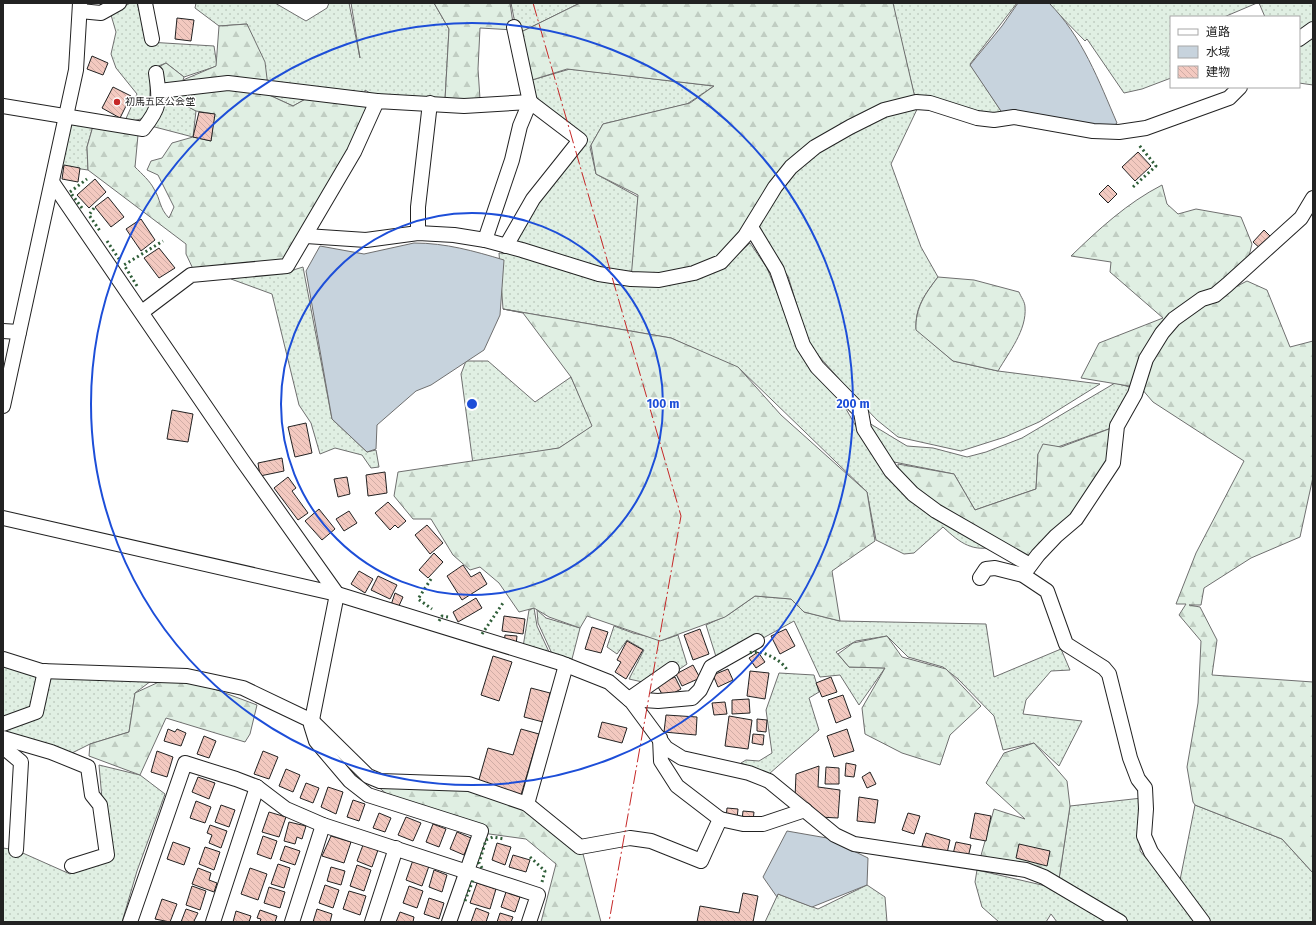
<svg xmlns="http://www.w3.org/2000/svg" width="1316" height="925" viewBox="0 0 1316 925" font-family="'Fira Sans','Noto Sans JP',sans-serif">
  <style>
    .grass { fill: url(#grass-dots); stroke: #6f6f6f }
    .forest { fill: url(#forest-firs); stroke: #6f6f6f }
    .water { fill: #c7d3dd; stroke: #6f6f6f }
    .building { fill: url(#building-back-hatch); stroke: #222 }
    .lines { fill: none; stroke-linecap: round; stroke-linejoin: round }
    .minor-casing { stroke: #222; stroke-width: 16 }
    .minor { stroke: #fff; stroke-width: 14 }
    .hedge { stroke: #2f5e38; stroke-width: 3; stroke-dasharray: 2 3; stroke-linecap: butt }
    .power { stroke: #c62828; stroke-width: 1; stroke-dasharray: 14 3 2 3; stroke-linecap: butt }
    .ring { fill: none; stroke: #1d4ed8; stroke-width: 2 }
    .poi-dot { fill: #c62828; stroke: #fff; stroke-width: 1.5 }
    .labels { text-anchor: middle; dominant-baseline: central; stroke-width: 3; stroke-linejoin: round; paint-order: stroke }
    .poi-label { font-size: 10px; fill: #222; stroke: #fff; text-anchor: start }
    .centre { fill: #1d4ed8; stroke: #fff; stroke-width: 2 }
    .ring-label { font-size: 12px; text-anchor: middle; font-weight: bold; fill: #1d4ed8; stroke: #fff; stroke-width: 3; stroke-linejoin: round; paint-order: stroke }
  </style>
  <defs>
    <pattern id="grass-dots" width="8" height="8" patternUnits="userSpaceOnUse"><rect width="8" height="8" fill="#e0efe3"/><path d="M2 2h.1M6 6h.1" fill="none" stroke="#c0cdc2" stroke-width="1.8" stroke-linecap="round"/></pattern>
    <pattern id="forest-firs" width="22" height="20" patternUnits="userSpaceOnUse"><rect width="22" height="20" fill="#e0efe3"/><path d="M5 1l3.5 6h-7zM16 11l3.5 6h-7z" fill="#c0cdc2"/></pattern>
    <pattern id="building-back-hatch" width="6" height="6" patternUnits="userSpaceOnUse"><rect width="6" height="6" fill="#f3c9c0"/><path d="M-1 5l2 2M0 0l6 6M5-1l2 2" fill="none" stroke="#d0aca5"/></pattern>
  </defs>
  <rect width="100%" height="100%" fill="#fff"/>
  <g class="grass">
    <path d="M130,3h7l11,39 66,4 3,20 -33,11 -18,-14 -15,6 -2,48 -25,6 13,-29 -21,-26 -5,-14 5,-22 -5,-17z"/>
    <path d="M196,3h79l31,18 21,-13 2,-5h20l11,55 -9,-55h83l15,26 -4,71 -67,-2 -13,-8v3l-45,-2 -27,15 -24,-11 -22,-71 -28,2 -24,-18z"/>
    <path d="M511,3h69l-63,31z"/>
    <path d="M892,3h125l-47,61 33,50 -26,4 -57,-15 -29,61 30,83 17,30c-13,17 -23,30 -22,52l37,32 45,10 102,13 -61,38 -34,15 -44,14 -63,-14 -21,-17 -20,-21 -48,-54 -21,-69 -37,-49 50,-68 77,-46 38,-11z"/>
    <path d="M1048,3h209l-33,14h-53v61l-29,11 -18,4 -37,-54 -2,2z"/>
    <path d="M1259,3h54v82l-14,-2v-66h-34z"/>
    <path d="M570,69l144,17 -27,18 -84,20 -13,23 6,27 42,23 -6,79 8,10 45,-4 39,-15 26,-24 17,25 35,86 44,55 19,33 132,104c-24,7 -37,-3 -54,-19l-29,26 -10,1 -28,-14 -9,-48 -126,-122 -70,-32 -168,-29 -4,-56 43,3 -31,-13 28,-49 47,-56 -51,-37 -3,-21z"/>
    <path d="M163,92l33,19 -3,26 -42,-11z"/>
    <path d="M73,119l20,7 -6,21 1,23 -28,-4z"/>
    <path d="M303,267l29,152 35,33 9,-2 3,17 -8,1 -9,-13 -27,-7 -15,6 -9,-31 -12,-18 -27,-111 -41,-15 -4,-5 63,-3z"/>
    <path d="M466,361h22l47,41 36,-25 22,49 -34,22 -86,16 -12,-90z"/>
    <path d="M1115,383l22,6 -20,37 -79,28 -2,35 -61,21 -21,-36 -65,-13 -20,-38 38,23 26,2 34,9 19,-5 36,-14z"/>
    <path d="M755,596l37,3 12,13 36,9 146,3 8,53 67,-28 9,21 -19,1 -25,29 -3,14 59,7 -23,45 -25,-23 -31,7 -9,-34 -36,-37 -15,-12 -35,-10 -21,-21 -31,5 -20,11 13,15 36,1 -26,37 -19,-30 -20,2 -26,-56 -76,42 -12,-38 22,-10z"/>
    <path d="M534,608l3,18 13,28 -27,-7 6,-37z"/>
    <path d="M537,610l9,8 34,10 -8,31 -18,-1 -16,-35z"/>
    <path d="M614,626l19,7 30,7 15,-5 9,29 -31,21 -27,-6 15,-29 -17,-10 -10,14 -10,-7z"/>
    <path d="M3,658l38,13 118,4 -24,18 -6,39 -39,12 -20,10 -67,-17z"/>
    <path d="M779,673l35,2 5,17 -10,6 10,32 -50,44 -28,-11 5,-3 13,1 13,-8 -6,-43z"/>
    <path d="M99,765l41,10 25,19 -28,77 -15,51h-119v-74l13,2 54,24 37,-19z"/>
    <path d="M1142,798l-2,53 62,71h-145l-6,-8 -5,8h-47l-17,-15 -7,-25 2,-12 69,16 13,-7 11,-73z"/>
    <path d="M1195,805l87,34 31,34v49h-104l-30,-37z"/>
    <path d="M867,885l18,12 2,25h-122l13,-28 40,15z"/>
  </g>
  <g class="forest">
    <path d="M434,3h76l4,27 -34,-2 -2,41 2,30 -35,1 4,-71z"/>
    <path d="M580,3h313l23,99 -78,26 -47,39 -70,95 -90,17 7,-84 -42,-21 -5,-29 12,-21 87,-21 24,-17 -147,-17 -35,11 -17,-45z"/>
    <path d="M247,24l18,38 4,33 24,11 27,-15 57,10 -90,165 -93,5 -8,-17v-10l-98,-74 -1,-23 6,-21 45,9 -3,32c7,7 15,14 19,22 7,11 5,19 15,29l5,-11 -16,-32 -11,-5 4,-9 11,-3 10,-15 21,-6 18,4 3,-27 -18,-3 -23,-12 3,-7 -22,-3 1,-20 11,-6 18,14 -1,3 33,-14 3,-40z"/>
    <path d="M1162,185l5,19 11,10 18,-5 45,8 11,27 -6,24 -67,48 68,-35 20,9 23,57 23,-6v136l-13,60 -49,21 -47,30 -3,17h-12l11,2 17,33 -5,35 101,7v191l-31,-34 -87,-34 -2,-3 -6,-35 11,-64 3,-62 -22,-26 7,-11h-10l20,-51 48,-92 -91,-59 -12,-14 -60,-10 18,-35 64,-25 -53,-46 1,-10 -40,-6c28,-27 56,-53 91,-71z"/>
    <path d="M938,277l36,3 45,12c2,5 6,10 6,15 2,23 -16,45 -27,64l-45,-10 -37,-31c-1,-22 9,-36 22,-53z"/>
    <path d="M503,309l168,29 67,29 43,48 86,77 8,49 -43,30 8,50 -36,-9 -13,-13 -36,-3 -30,21 -65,24 -73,-25 -7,12 -31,-11 -15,-9 -15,4 -20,-29 -19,-16 -10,3 -17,-15 -22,-36h-18l-19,-23 4,-24 161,-24 33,-22 -21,-49 -48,-64z"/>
    <path d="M1117,426l-4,37 -83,102 -132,-87v-14l56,10 21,36 61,-21 2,-35 5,-10 18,3z"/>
    <path d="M887,636l15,21 44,12 35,37 -31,29 -10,30 -38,-12 -37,-19 -3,-26 23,-40 -36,-1 -11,-13 15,-11z"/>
    <path d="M172,676l45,14 40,15 -7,29 -5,8 -79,-24 -26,57 -51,-19 1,-12 39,-12 6,-39z"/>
    <path d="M1034,743l33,38 3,25 -11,73 -79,-20 14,-50 31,10 -39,-36 18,-30z"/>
    <path d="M377,786l95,1 58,25 37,33 16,9 18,68h-60l15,-58 -30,-25 -44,-6 -94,-38z"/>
  </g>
  <g class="water">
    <path d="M1018,3h31c33,33 50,78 68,120l-5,4 -109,-13 -33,-49 32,-39z"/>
    <path d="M414,243c32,0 60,8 90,17l-4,55 -16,35 -53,35 -15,6 -39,34 -1,24 -9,3 -35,-33 -26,-148 14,-25 44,8z"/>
    <path d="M787,831l40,7 41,20 -1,27 -55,22 -34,-13 -1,3 -14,-20z"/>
  </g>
  <g class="building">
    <path d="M177,18l17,2 -3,21 -16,-2z"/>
    <path d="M92,56l16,7 -5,12 -16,-6z"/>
    <path d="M113,87l18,9 -11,22 -18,-10z"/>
    <path d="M199,112l16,2 -4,27 -18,-4z"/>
    <path d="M1138,152l13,14 -16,15 -13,-14z"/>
    <path d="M64,165l16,3 -2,14 -16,-3z"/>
    <path d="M95,179l11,13 -17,16 -12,-13z"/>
    <path d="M1108,185l9,9 -9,9 -9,-9z"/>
    <path d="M108,197l16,20 -13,10 -16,-20z"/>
    <path d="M141,219l14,21 -14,11 -15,-22z"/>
    <path d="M1264,230l8,8 -11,11 -8,-7z"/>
    <path d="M159,248l16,20 -16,10 -15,-20z"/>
    <path d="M172,410l21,4 -5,28 -21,-3z"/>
    <path d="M306,423l6,30 -17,4 -7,-30z"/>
    <path d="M282,458l2,13 -24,5 -2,-13z"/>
    <path d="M385,472l2,21 -19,3 -2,-21z"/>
    <path d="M288,477l8,11 -4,3 16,22 -10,7 -24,-32z"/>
    <path d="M347,477l3,17 -12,3 -4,-18z"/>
    <path d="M388,502l18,19 -8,7 -3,-3 -5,5 -15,-17z"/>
    <path d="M319,509l16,20 -13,11 -17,-19z"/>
    <path d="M349,511l8,12 -13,8 -8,-12z"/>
    <path d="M427,525l16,18 -13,11 -15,-19z"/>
    <path d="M434,553l9,9 -15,16 -9,-8z"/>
    <path d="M463,565l8,12 9,-5 7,12 -25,16 -15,-24z"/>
    <path d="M359,571l14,8 -8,14 -14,-9z"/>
    <path d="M378,576l19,9 -7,14 -19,-9z"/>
    <path d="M395,593l8,4 -5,11 -7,-3z"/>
    <path d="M476,598l6,10 -24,14 -5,-10z"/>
    <path d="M504,616l21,3 -2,15 -21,-3z"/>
    <path d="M592,627l16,5 -7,21 -16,-4z"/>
    <path d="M700,629l9,25 -16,6 -9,-25z"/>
    <path d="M786,629l9,17 -15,8 -9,-18z"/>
    <path d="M505,635l12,1 -1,9 -12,-1z"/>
    <path d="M627,641l16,9 -17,29 -11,-7 6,-10 -4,-2z"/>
    <path d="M758,652l7,10 -9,6 -7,-10z"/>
    <path d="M493,656l19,6 -13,39 -18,-6z"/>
    <path d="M693,665l7,13 -18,8 -6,-12z"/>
    <path d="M728,669l5,11 -15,7 -5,-12z"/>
    <path d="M750,671l19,2 -4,26 -18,-3z"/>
    <path d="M675,677l6,12 -17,9 -7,-13z"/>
    <path d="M831,677l6,15 -15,5 -6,-14z"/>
    <path d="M531,688l19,5 -7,29 -19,-5z"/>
    <path d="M843,695l8,22 -15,6 -8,-23z"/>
    <path d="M749,699l1,14 -18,1v-14z"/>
    <path d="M725,702l2,12 -13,1 -2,-12z"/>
    <path d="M666,715l31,2 -1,18 -32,-3z"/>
    <path d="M729,716l23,4 -4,29 -23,-3z"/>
    <path d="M757,719l10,1 -1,12 -9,-1z"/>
    <path d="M602,722l25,6 -5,15 -24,-6z"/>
    <path d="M168,729l7,3 2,-3 9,4 -5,13 -17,-5z"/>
    <path d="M521,729l18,5 -18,61 -43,-12 10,-35 25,7z"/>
    <path d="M847,729l7,22 -20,6 -7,-21z"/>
    <path d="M753,734l11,1 -1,10 -11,-2z"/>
    <path d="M204,736l12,5 -7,17 -12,-4z"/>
    <path d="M157,751l16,6 -6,20 -16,-5z"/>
    <path d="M263,751l15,6 -9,22 -15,-5z"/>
    <path d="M846,763l10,2 -2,12 -9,-1z"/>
    <path d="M819,766l-1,21 22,3 -2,28 -19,-1 -24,-19 1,-24z"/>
    <path d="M826,767l13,1v16h-14z"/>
    <path d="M286,769l14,6 -7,17 -14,-6z"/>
    <path d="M870,772l6,12 -9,4 -5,-11z"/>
    <path d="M198,777l17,6 -6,16 -17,-7z"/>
    <path d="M306,783l13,5 -6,15 -13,-5z"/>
    <path d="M328,787l15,5 -7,22 -15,-7z"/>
    <path d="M859,797l19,3 -3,23 -18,-2z"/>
    <path d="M353,800l12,4 -6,17 -12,-4z"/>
    <path d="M196,801l15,6 -6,16 -15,-5z"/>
    <path d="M221,805l14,5 -6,17 -14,-5z"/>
    <path d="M727,808l11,1 -1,10 -11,-1z"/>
    <path d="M743,811l11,1 -1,9 -11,-1z"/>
    <path d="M269,812l17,5 -7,20 -17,-5z"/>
    <path d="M379,813l12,5 -6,14 -12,-4z"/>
    <path d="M908,813l12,3 -6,18 -12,-4z"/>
    <path d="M975,813l16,3 -5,25 -16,-3z"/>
    <path d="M406,817l15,6 -8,18 -15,-6z"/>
    <path d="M289,822l17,4 -4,13 -5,-2 -2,7 -11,-3z"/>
    <path d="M433,824l13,5 -7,18 -13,-5z"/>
    <path d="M210,825l17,6 -6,17 -12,-5 3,-8 -5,-2z"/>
    <path d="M457,832l14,6 -7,17 -14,-6z"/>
    <path d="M926,833l24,7 -3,13 -25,-7z"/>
    <path d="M263,836l14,5 -6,18 -14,-5z"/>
    <path d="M331,836l20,6 -7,21 -22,-7z"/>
    <path d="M173,842l17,6 -6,17 -17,-6z"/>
    <path d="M956,842l15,3 -3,12 -15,-3z"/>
    <path d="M497,843l14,4 -6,18 -13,-5z"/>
    <path d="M1019,844l31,7 -3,15 -31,-8z"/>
    <path d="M363,845l15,5 -6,17 -15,-6z"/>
    <path d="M285,846l15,5 -5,14 -15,-5z"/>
    <path d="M205,847l15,5 -6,18 -15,-6z"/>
    <path d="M513,855l17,5 -4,12 -17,-5z"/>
    <path d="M413,860l16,6 -7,20 -16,-6z"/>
    <path d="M278,864l12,4 -6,20 -13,-4z"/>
    <path d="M357,865l14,5 -7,21 -14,-5z"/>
    <path d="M331,867l14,4 -4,14 -14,-4z"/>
    <path d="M198,868l13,5 -2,7 8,3 -3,9 -22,-8z"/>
    <path d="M250,868l17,6 -9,26 -17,-6z"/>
    <path d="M434,870l13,5 -5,17 -13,-5z"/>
    <path d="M477,883l19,6 -6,20 -20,-6z"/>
    <path d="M325,885l14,5 -6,18 -14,-5z"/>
    <path d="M192,886l14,5 -6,19 -14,-5z"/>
    <path d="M409,886l14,5 -6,17 -14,-5z"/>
    <path d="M269,887l16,5 -5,16 -16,-5z"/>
    <path d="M349,891l17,5 -6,19 -17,-6z"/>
    <path d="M506,892l14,5 -5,15 -14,-5z"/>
    <path d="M743,893l15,3 -5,26h-56l3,-16 39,7z"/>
    <path d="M429,898l15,5 -5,16 -15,-5z"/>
    <path d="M162,899l15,5 -7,18 -15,-3z"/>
    <path d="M476,908l13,5 -3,9h-15z"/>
    <path d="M186,909l12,4 -4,8 2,1h-15z"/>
    <path d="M317,909l15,5 -2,8h-17z"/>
    <path d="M260,910l17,6 -2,6h-15l1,-3 -4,-1z"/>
    <path d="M236,911l15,5 -2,6h-16z"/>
    <path d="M400,912l14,5 -1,5h-17z"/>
    <path d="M500,913l13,4 -2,5h-14z"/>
  </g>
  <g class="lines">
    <g class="minor-casing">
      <g id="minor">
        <path d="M145,3l7,36"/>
        <path d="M80,11l21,2 18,-10"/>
        <path d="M1299,39l14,-10"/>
        <path d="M159,91l69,-8 149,18"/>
        <path d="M3,106l140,23c18,-22 17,-29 13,-56"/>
        <path d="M52,182l190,278 95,134 -26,131 5,16 34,40 18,14 113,36 -32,91"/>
        <path d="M751,227l26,43 26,75 14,22 44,45 3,17 27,42 22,23 23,17 94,54"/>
        <path d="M418,233v-26l12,-104"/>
        <path d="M306,236l60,4 52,-7 36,2 31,5 37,10 77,24 32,5 28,1 35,-7 27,-11 24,-26 30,-49 16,-20 24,-20 35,-20 34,-17 32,-8 14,1 47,15 17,2 20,-3 79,14 26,1 27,-4 83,-30 11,-11"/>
        <path d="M485,240l27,-80 8,-34 10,-24 -16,-75"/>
        <path d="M142,312l49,-37 96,-9 67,-114 23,-51 87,5 66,-4 50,38 -47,59 -27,47"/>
        <path d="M3,331l16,1"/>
        <path d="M3,406l73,-336 4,-67"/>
        <path d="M3,518l334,76 224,69 48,19 23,20 34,46 16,10 67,15 20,8 66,54 19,9 172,26 18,7 76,45"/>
        <path d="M1023,575l15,-20 18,-19 20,-17 37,-56 4,-37 18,-32 11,-35 16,-26 12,-14 28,-20 13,-4 12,-10 74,-67 12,-20"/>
        <path d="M980,578l6,-9 9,-1 28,7 24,16 19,53 38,24 5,6 21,84 8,21 7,9 1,21 -2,27 7,16 52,70"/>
        <path d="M3,659l38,12 146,5 56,12 69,33 56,55 12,5 89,3 58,20 53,43 50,-9 21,3 50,20 19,-42 -43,-33 -16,-25 -1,-23"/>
        <path d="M629,699l29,2 34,-3 8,-8 11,-23 46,-26"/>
        <path d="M629,699l43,-30"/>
        <path d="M3,724l33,-12 9,-41"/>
        <path d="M3,738l48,14 37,15 4,28 8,10 7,50 -35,11"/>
        <path d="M3,747l18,15 -5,88"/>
        <path d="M527,804l39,-139"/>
        <path d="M720,819l23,5h20l42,-14"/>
        <path d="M130,922l55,-159 51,16 21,8 29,22 37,16 215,70 -9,27"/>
        <path d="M213,922l44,-135"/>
        <path d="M292,922l31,-97"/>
        <path d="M372,922l24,-74"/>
      </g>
    </g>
    <use href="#minor" class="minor"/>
    <g class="hedge">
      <path d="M1133,187l23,-21 -17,-21"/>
      <path d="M82,208l-12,-16 17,-13"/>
      <path d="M94,208l-5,7 11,16"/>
      <path d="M107,241l12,18"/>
      <path d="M137,286l-13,-21 39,-24"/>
      <path d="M431,579l-13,20 14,10"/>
      <path d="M439,621l3,-5 6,1"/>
      <path d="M482,634l21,-31"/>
      <path d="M750,653c10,-5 33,8 37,17"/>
      <path d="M530,857l15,14 -3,11"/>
      <path d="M482,868l-3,-5 7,-23 7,-3 11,2"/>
      <path d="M465,901l8,-21 2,1"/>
    </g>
    <path class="power" d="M533,3l148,513 -72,406"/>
  </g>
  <g class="ring">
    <circle cx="472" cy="404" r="191"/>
    <circle cx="472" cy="404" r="381"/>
  </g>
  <circle class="poi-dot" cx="117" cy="102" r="4"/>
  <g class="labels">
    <g class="poi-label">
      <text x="125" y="102">初馬五区公会堂</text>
    </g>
  </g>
  <circle cx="472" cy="404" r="6" class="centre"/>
  <g class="ring-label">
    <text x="663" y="408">100 m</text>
    <text x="853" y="408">200 m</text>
  </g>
  <rect width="1316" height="925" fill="none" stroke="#222222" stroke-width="8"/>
  <rect x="1170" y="16" width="130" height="72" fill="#ffffff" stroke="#a7a7a7"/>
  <rect x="1178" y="29" width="20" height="6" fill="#ffffff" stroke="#a7a7a7"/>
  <text x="1206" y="36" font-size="12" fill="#222222">道路</text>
  <rect x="1178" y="46" width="20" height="12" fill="#c7d3dd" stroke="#a7a7a7"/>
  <text x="1206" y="56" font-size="12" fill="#222222">水域</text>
  <rect x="1178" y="66" width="20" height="12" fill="url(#building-back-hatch)" stroke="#a7a7a7"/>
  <text x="1206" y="76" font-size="12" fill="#222222">建物</text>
</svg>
